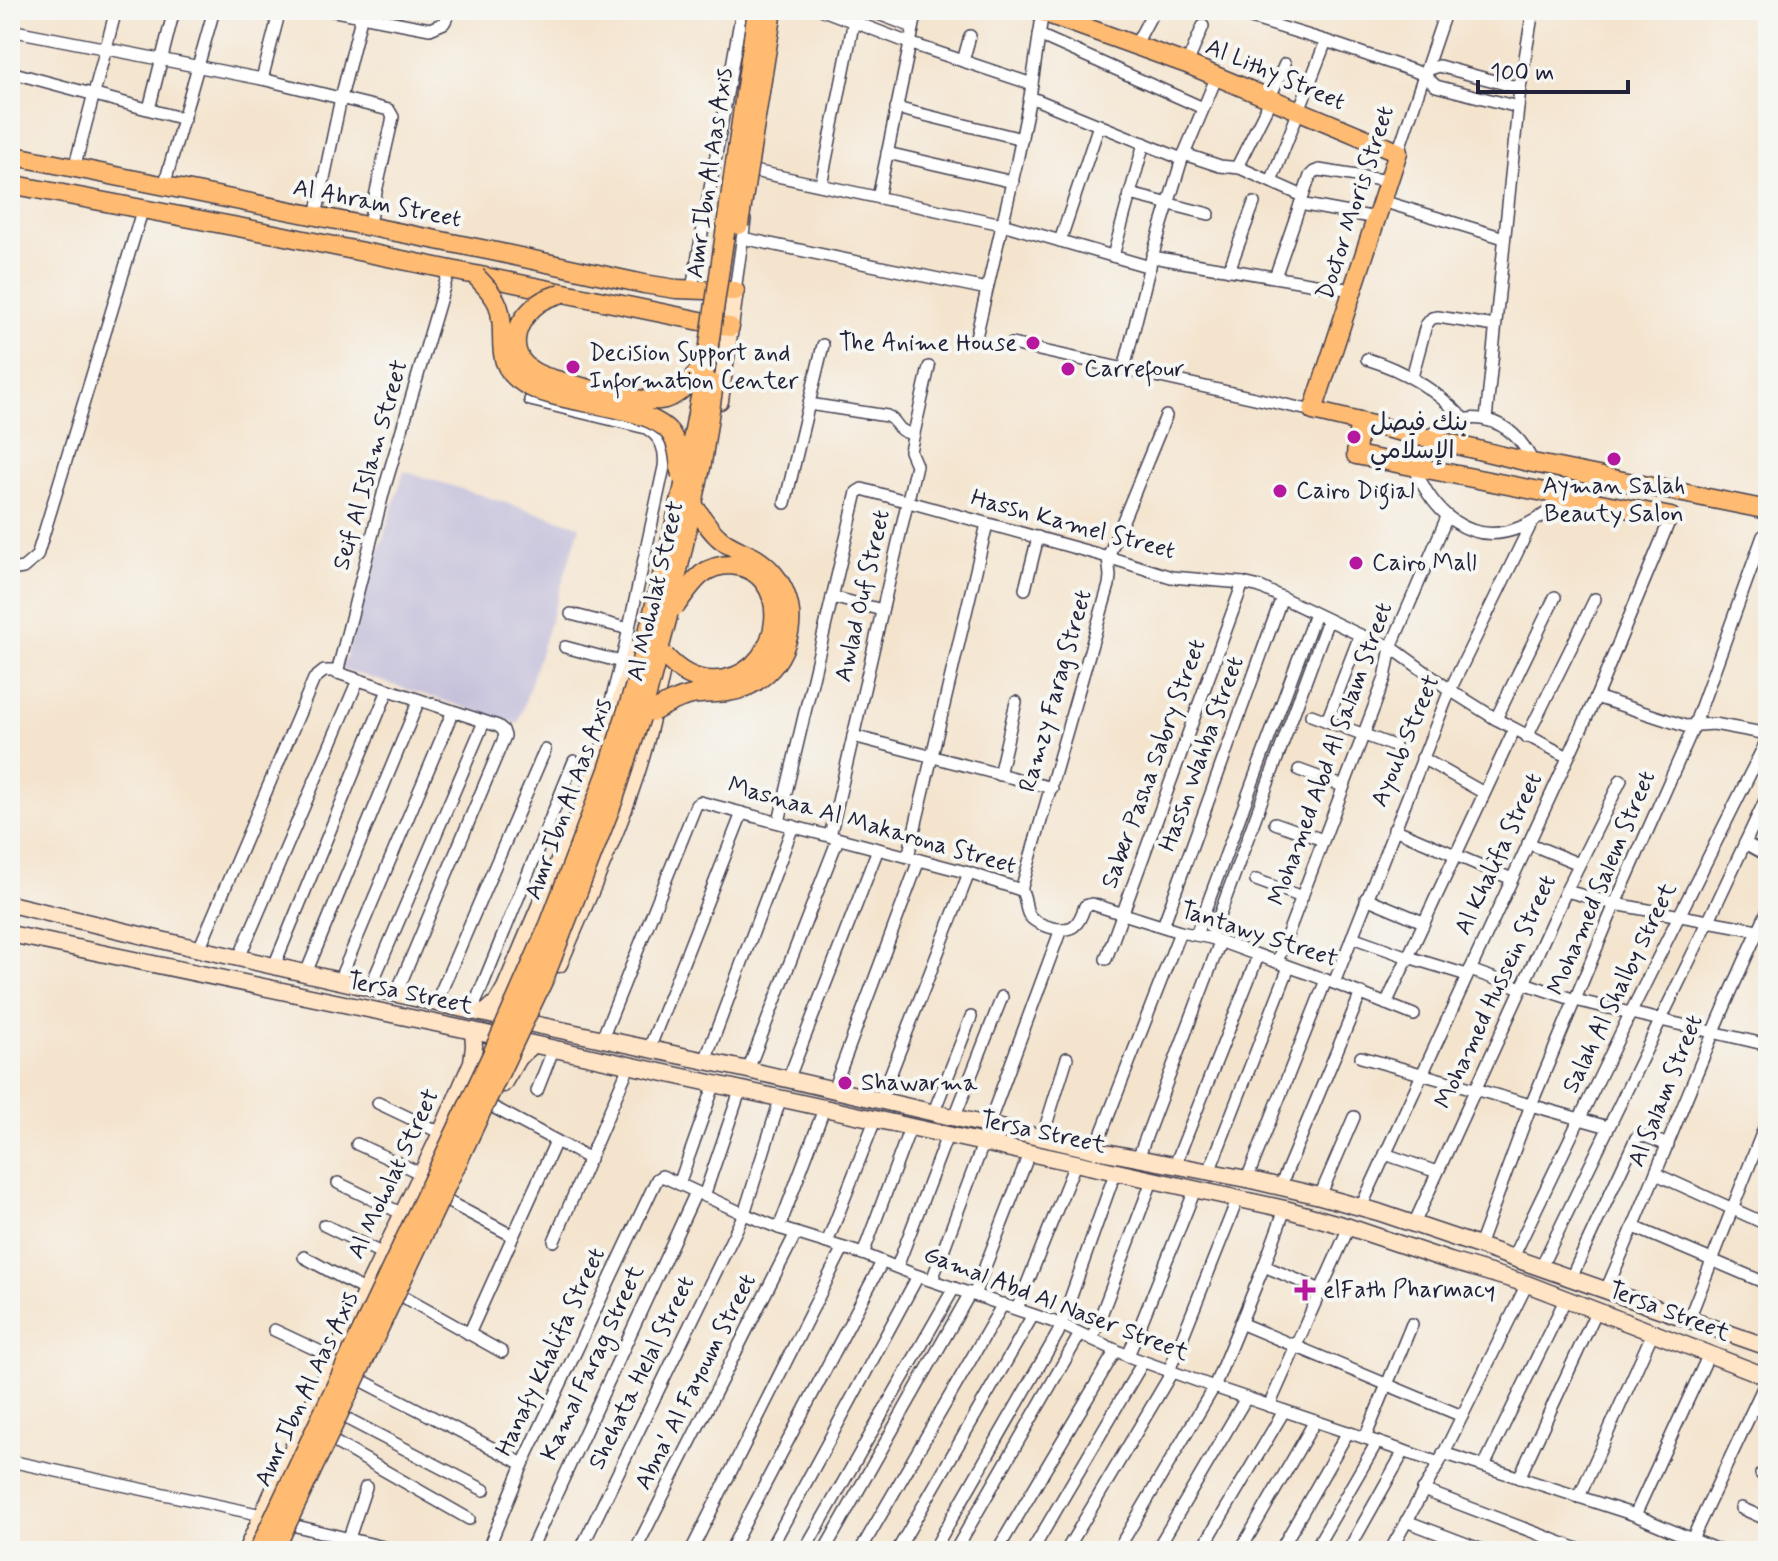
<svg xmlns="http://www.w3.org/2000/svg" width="1778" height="1561" viewBox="0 0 1778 1561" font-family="Mynerve,'Playpen Sans Arabic',sans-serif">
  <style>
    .industrial { fill: #c5c0da }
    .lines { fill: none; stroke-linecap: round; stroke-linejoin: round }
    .street-casing { stroke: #423f51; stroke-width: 14 }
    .secondary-casing { stroke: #423f51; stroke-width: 19 }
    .primary-casing { stroke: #423f51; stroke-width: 21 }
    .street { stroke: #fff; stroke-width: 11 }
    .secondary { stroke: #ffe4c6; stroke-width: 16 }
    .primary { stroke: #ffbb71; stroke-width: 18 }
    .primary-bridge-casing { stroke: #423f51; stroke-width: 21; stroke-linecap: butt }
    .primary-bridge { stroke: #ffbb71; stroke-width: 18 }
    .poi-dot { fill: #b5179e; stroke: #f6f6f2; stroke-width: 3 }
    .labels { text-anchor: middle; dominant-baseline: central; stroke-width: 8; stroke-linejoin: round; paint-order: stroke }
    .street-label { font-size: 24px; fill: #22223b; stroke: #f6f6f2 }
    .poi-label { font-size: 24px; fill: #22223b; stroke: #f6f6f2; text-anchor: start }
  </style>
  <rect width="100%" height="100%" fill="#f6f6f2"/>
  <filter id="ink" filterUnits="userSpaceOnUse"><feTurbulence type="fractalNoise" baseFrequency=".0125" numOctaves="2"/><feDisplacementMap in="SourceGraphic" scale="16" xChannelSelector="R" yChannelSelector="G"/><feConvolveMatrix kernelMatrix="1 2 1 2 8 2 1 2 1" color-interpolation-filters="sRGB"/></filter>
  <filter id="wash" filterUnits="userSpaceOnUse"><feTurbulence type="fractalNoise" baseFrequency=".006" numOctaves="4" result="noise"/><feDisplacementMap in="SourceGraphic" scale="32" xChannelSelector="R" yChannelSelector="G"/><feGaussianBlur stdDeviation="1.8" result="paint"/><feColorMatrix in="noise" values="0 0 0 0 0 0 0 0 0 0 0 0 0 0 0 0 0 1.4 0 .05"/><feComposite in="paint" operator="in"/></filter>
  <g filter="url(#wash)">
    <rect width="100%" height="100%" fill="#f4e4ce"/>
    <path class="industrial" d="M404,471l176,55 -62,198 -176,-55z"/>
  </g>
  <g filter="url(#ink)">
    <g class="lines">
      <g class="street-casing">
        <g id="street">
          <path d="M330,10l100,19 14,-6 7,-13"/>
          <path d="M823,10l86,33 123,41"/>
          <path d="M868,10l45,17"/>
          <path d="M1225,10l101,31 97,33 13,12 82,21"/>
          <path d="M10,30l252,49 127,31 4,7 -25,110"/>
          <path d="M1039,35l164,73"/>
          <path d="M1136,44l18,-34"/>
          <path d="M963,61l7,-25"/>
          <path d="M1187,64l16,-38"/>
          <path d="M10,72l174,47"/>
          <path d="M1424,74l6,-5 9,-3 81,22"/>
          <path d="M262,79l18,-69"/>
          <path d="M1030,97l152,62"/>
          <path d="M1269,99l16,-35"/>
          <path d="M896,108l126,31"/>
          <path d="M149,109l25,-99"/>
          <path d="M1398,152l48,-142"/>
          <path d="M887,153l126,29"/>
          <path d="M1184,154l36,12 20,2 63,28"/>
          <path d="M1237,167l34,-68"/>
          <path d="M74,169l42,-159"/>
          <path d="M754,171l248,53 148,43"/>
          <path d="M1271,182l55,-141"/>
          <path d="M821,185l35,-175"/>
          <path d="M164,186l50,-176"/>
          <path d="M1130,194l79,20"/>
          <path d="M878,198l39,-188"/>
          <path d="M1382,201l122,37"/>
          <path d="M1300,204l76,14"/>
          <path d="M316,216l25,-118 22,-88"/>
          <path d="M742,238l245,51"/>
          <path d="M1060,241l39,-116"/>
          <path d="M1113,256l31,-113"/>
          <path d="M1152,257l200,33"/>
          <path d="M1229,270l25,-67"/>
          <path d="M1275,277l35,-101 4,-4 5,-2 69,11"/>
          <path d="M692,289l50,-279"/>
          <path d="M735,291l10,-71"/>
          <path d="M976,337l41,-176 13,-64 13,-87"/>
          <path d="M1012,344l301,67"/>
          <path d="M1367,359c39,12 69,31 97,60"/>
          <path d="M1124,369l28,-112 30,-98 35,-83"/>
          <path d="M1412,377l14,-52 6,-7 6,-1 57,9"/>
          <path d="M530,400l116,28c15,9 20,21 18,39l-40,184 -20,77"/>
          <path d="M809,404l78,12c13,6 6,14 26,18"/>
          <path d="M1486,420l34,-332 13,-78"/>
          <path d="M1427,438c39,-34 86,-22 106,25"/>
          <path d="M1414,466c18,45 55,83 107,61 18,-7 34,-20 49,-30"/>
          <path d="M785,503l38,-158"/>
          <path d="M10,570l13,-2 14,-12 106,-348"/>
          <path d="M1025,589l13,-52"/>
          <path d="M832,597l50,13"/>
          <path d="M571,614l58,15"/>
          <path d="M565,647l56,15"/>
          <path d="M337,673l47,-183 65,-220"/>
          <path d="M1596,697l89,29 29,-2 54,10"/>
          <path d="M1311,715l83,31"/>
          <path d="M1496,719l59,-122"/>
          <path d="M1327,721l33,-86"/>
          <path d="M853,736l199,52"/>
          <path d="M1527,737l68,-138"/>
          <path d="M1422,758l62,35"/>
          <path d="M1299,770l44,16"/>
          <path d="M999,775l17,-73"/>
          <path d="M779,822l78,-330 5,-3 246,68 63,20 72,6 17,4 100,48 31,12 59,43 46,29 72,38"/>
          <path d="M1275,823l48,17"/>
          <path d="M1394,829l118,50"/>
          <path d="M830,836l86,-371 -6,-14 19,-84"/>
          <path d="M1528,843l51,21"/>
          <path d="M1745,843l23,13"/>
          <path d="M908,857l79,-333"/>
          <path d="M1256,880l46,17"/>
          <path d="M1021,890l88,-305 1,-9 -2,-19 58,-141"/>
          <path d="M1566,891l49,13 153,28"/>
          <path d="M1366,898l57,24"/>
          <path d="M1163,926l119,-329"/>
          <path d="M1196,935l119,-321"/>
          <path d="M1352,937l56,20 59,18"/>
          <path d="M1211,938l117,-318"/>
          <path d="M199,949l115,-270 10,-8h8l166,55 5,4 2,6 -109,258"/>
          <path d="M239,958l119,-278"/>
          <path d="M1106,959l137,-376"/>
          <path d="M1277,962l108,-284 6,-31 56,-130"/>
          <path d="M274,966l114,-276"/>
          <path d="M1470,970l51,18"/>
          <path d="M306,973l113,-273"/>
          <path d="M339,981l114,-270"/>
          <path d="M1334,983l116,-293 82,-168"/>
          <path d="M1524,983l51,17 193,45"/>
          <path d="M370,988l114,-266"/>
          <path d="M436,1003l109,-253"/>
          <path d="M1386,1004l128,-274"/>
          <path d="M472,1011l102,-250"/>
          <path d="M602,1039l94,-234 4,-3 269,71 52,17c6,8 3,16 8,25 7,11 38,20 47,9 5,-5 7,-13 9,-18l7,-2 88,28 31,6 115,42 88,35"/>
          <path d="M649,1049l93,-236"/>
          <path d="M1361,1057l247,70"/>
          <path d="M705,1061l88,-235"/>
          <path d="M748,1070l90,-231"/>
          <path d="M788,1080l90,-231"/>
          <path d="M833,1090l86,-230"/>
          <path d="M537,1091l16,-41"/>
          <path d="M880,1101l89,-228"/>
          <path d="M378,1103l63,30"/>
          <path d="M491,1106l99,53"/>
          <path d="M933,1114l38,-97"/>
          <path d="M954,1119l48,-122"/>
          <path d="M988,1126l73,-197"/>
          <path d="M1042,1138l25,-80"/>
          <path d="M357,1144l65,30"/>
          <path d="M1095,1150l85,-218"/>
          <path d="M1385,1154l52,18"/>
          <path d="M1138,1158l82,-216"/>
          <path d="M1175,1165l83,-209"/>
          <path d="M1209,1172l80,-205"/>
          <path d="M1656,1174l112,51"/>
          <path d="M1247,1179l79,-199"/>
          <path d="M338,1183l65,31"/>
          <path d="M679,1184l35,-98"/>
          <path d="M1280,1187l81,-194"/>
          <path d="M704,1196l36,-105"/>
          <path d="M1320,1196l34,-79"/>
          <path d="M445,1200l68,36"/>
          <path d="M1361,1207l235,-510 75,-180"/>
          <path d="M1414,1224l152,-333 55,-111"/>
          <path d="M324,1225l59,29"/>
          <path d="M1634,1227l134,57"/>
          <path d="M779,1228l45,-119"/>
          <path d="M554,1241l75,-175"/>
          <path d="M827,1243l48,-123"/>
          <path d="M1479,1246l52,-141 84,-201 79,-178 69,-190"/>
          <path d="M863,1254l47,-126"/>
          <path d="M304,1257l62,34"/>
          <path d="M1513,1257l117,-243 138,-276"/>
          <path d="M1264,1266l57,24"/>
          <path d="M897,1267l50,-131"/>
          <path d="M1541,1267l168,-347 59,-126"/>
          <path d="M1571,1278l65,-140 6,-3 26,10"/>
          <path d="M932,1280l51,-136"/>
          <path d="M1606,1290c56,-126 103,-256 162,-380"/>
          <path d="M400,1295l102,57"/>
          <path d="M974,1295l55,-141"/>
          <path d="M1017,1309l58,-145"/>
          <path d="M1689,1319l79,-201"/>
          <path d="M1240,1323l222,93"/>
          <path d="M274,1330l60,28"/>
          <path d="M469,1334l87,-193"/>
          <path d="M1092,1339l60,-158"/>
          <path d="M1128,1356l67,-166"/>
          <path d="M1169,1371l69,-173"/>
          <path d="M359,1379l164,85"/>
          <path d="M1269,1406l80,-179"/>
          <path d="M342,1416l142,74"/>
          <path d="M1365,1438l47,-114"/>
          <path d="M331,1440l138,79"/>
          <path d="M1443,1453l192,62 85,36"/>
          <path d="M10,1461l252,54"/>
          <path d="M1484,1466l82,-168"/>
          <path d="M1761,1474l7,3"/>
          <path d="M1519,1478l78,-168"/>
          <path d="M1423,1490l160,61"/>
          <path d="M1579,1497l74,-165"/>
          <path d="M1741,1508l27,12"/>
          <path d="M1635,1515l74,-161"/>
          <path d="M1406,1521l79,30"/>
          <path d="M292,1525l108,26"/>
          <path d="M349,1538l17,-51"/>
          <path d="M1692,1539l76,-162"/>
          <path d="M487,1551l36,-87 134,-285 5,-3 82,38 35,14 84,26 55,22 142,48 68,32 86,31 225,76"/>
          <path d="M530,1551l166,-359"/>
          <path d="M580,1551l164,-337 36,-114"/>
          <path d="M635,1551l161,-318"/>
          <path d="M691,1551l152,-303"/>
          <path d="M730,1551l152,-289"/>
          <path d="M769,1551l149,-275"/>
          <path d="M804,1551l150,-263"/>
          <path d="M824,1551l146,-258"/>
          <path d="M860,1551l143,-247"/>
          <path d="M897,1551l136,-236"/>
          <path d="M933,1551l125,-218 57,-160"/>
          <path d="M955,1551l125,-217"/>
          <path d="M997,1551l119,-201"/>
          <path d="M1032,1551l111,-189"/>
          <path d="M1066,1551l106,-179"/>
          <path d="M1117,1551l97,-164 50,-121 21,-57"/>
          <path d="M1156,1551l90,-153"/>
          <path d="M1201,1551l83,-140"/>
          <path d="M1240,1551l75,-130"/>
          <path d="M1280,1551l68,-119"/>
          <path d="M1314,1551l63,-109"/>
          <path d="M1348,1551l56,-100"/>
          <path d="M1390,1551l49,-88 88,-179"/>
        </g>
      </g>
      <g class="secondary-casing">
        <g id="secondary">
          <path d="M720,401l15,-110"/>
          <path d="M10,904l189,45 273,62 276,59 347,80 152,29 73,17 58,16 101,34 289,101"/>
          <path d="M10,934l463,97 812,178 64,18 101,34 77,23 241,93"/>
          <path d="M559,964c26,-62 55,-123 76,-187 12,-35 19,-71 27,-107"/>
          <path d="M485,1013l12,-11 8,-14 84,-198 29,-81 18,-61"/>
          <path d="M503,1084l15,-26 14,-12"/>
          <path d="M246,1551l88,-193 107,-225 31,-71 2,-16 -1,-15"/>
        </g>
      </g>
      <g class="primary-casing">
        <g id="primary">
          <path d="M1037,10l150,54 211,88 -85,259 220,52 235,47"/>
          <path d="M10,155l482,96 152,33 32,5 59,2"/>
          <path d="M10,184l265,50 455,93"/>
          <path d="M1359,422l-3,33 315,62"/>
        </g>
      </g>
      <use href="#street" class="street"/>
      <use href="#secondary" class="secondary"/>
      <use href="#primary" class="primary"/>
      <g class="primary-bridge-casing">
        <g id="primary-bridge">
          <path d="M739,225l34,-215"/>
          <path d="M476,276c8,9 18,18 22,29 11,29 -8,57 25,78 34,23 127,20 148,51 8,12 8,28 10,42"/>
          <path d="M562,293c-8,3 -16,5 -23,10 -31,23 -33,61 7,74 25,7 98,29 119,22 17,-5 28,-20 38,-34"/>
          <path d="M665,656c16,18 36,28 60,23 60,-11 69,-109 6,-114 -10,0 -21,3 -29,9 -11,9 -19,22 -27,33"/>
          <path d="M653,712c12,-7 24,-14 39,-17 19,-3 36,0 54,-8 19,-9 33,-24 40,-44 12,-32 -2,-67 -31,-85 -12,-7 -27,-11 -37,-21 -10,-9 -18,-23 -26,-34"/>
          <path d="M258,1551l235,-499 56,-127 59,-155 27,-85 48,-195 24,-131 50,-349"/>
          <path d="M274,1551l270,-572 70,-180 28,-85 25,-94 35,-157 12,-79"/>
        </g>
      </g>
      <use href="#primary-bridge" class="primary-bridge"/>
    </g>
  </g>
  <g class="poi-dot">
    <circle cx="1033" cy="343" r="8"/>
    <circle cx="573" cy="367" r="8"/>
    <circle cx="1068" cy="369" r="8"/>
    <circle cx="1354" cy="437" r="8"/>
    <circle cx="1614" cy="459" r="8"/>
    <circle cx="1280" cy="491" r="8"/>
    <circle cx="1356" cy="563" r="8"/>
    <circle cx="845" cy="1083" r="8"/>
    <path d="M1301 1278h8v8h8v8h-8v8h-8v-8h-8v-8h8z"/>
  </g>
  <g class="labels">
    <g class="street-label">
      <text transform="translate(1275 75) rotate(23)">Al Lithy Street</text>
      <text transform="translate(710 173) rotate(-82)">Amr Ibn Al Aas Axis</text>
      <text transform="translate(1356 203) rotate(-72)">Doctor Moris Street</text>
      <text transform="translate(377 204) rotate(11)">Al Ahram Street</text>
      <text transform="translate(371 465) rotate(-74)">Seif Al Islam Street</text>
      <text transform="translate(1073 525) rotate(15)">Hassn Kamel Street</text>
      <text transform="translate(656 591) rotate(-77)">Al Moholat Street</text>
      <text transform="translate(863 596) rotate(-77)">Awlad Ouf Street</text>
      <text transform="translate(1056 691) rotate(-74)">Ramzy Farag Street</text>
      <text transform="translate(1406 741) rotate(-67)">Ayoub Street</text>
      <text transform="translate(1202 754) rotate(-70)">Hassn Wahba Street</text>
      <text transform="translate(1331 754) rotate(-70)">Mohamed Abd Al Salam Street</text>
      <text transform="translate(1154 764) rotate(-70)">Saber Pasha Sabry Street</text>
      <text transform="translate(569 799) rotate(-70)">Amr Ibn Al Aas Axis</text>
      <text transform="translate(872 826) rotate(16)">Masnaa Al Makarona Street</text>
      <text transform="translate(1499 854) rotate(-65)">Al Khalifa Street</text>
      <text transform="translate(1602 883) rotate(-67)">Mohamed Salem Street</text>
      <text transform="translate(1259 935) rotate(18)">Tantawy Street</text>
      <text transform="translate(1620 988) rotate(-64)">Salah Al Shalby Street</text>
      <text transform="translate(1496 992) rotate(-65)">Mohamed Hussein Street</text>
      <text transform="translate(410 994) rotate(12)">Tersa Street</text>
      <text transform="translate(1666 1091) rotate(-68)">Al Salam Street</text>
      <text transform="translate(1043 1133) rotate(12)">Tersa Street</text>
      <text transform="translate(394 1174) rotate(-65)">Al Moholat Street</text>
      <text transform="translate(1056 1304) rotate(21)">Gamal Abd Al Naser Street</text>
      <text transform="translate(1669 1312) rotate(21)">Tersa Street</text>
      <text transform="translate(551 1352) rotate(-65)">Hanafy Khalifa Street</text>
      <text transform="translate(593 1363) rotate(-65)">Kamal Farag Street</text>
      <text transform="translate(642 1373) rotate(-64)">Shehata Helal Street</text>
      <text transform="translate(696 1382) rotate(-63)">Abna' Al Fayoum Street</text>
      <text transform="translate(307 1389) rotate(-65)">Amr Ibn Al Aas Axis</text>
    </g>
    <g class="poi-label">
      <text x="1017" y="343" text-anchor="end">The Anime House</text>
      <text x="589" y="353">Decision Support and<tspan x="589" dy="28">Information Center</tspan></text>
      <text x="1084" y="369">Carrefour</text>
      <text x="1370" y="423">بنك فيصل<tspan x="1370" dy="28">الإسلامي</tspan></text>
      <text x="1614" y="486" text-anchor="middle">Ayman Salah<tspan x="1614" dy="28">Beauty Salon</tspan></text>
      <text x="1296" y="491">Cairo Digial</text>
      <text x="1372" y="563">Cairo Mall</text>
      <text x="861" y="1083">Shawarma</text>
      <text x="1323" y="1290">elFath Pharmacy</text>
    </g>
  </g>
  <rect width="1778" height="1561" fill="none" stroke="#f6f6f2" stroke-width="40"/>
  <path d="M1478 80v12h150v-12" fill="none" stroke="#22223b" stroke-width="4"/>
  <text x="1490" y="80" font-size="24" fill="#22223b" stroke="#f6f6f2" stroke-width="6" paint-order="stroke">100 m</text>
</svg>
